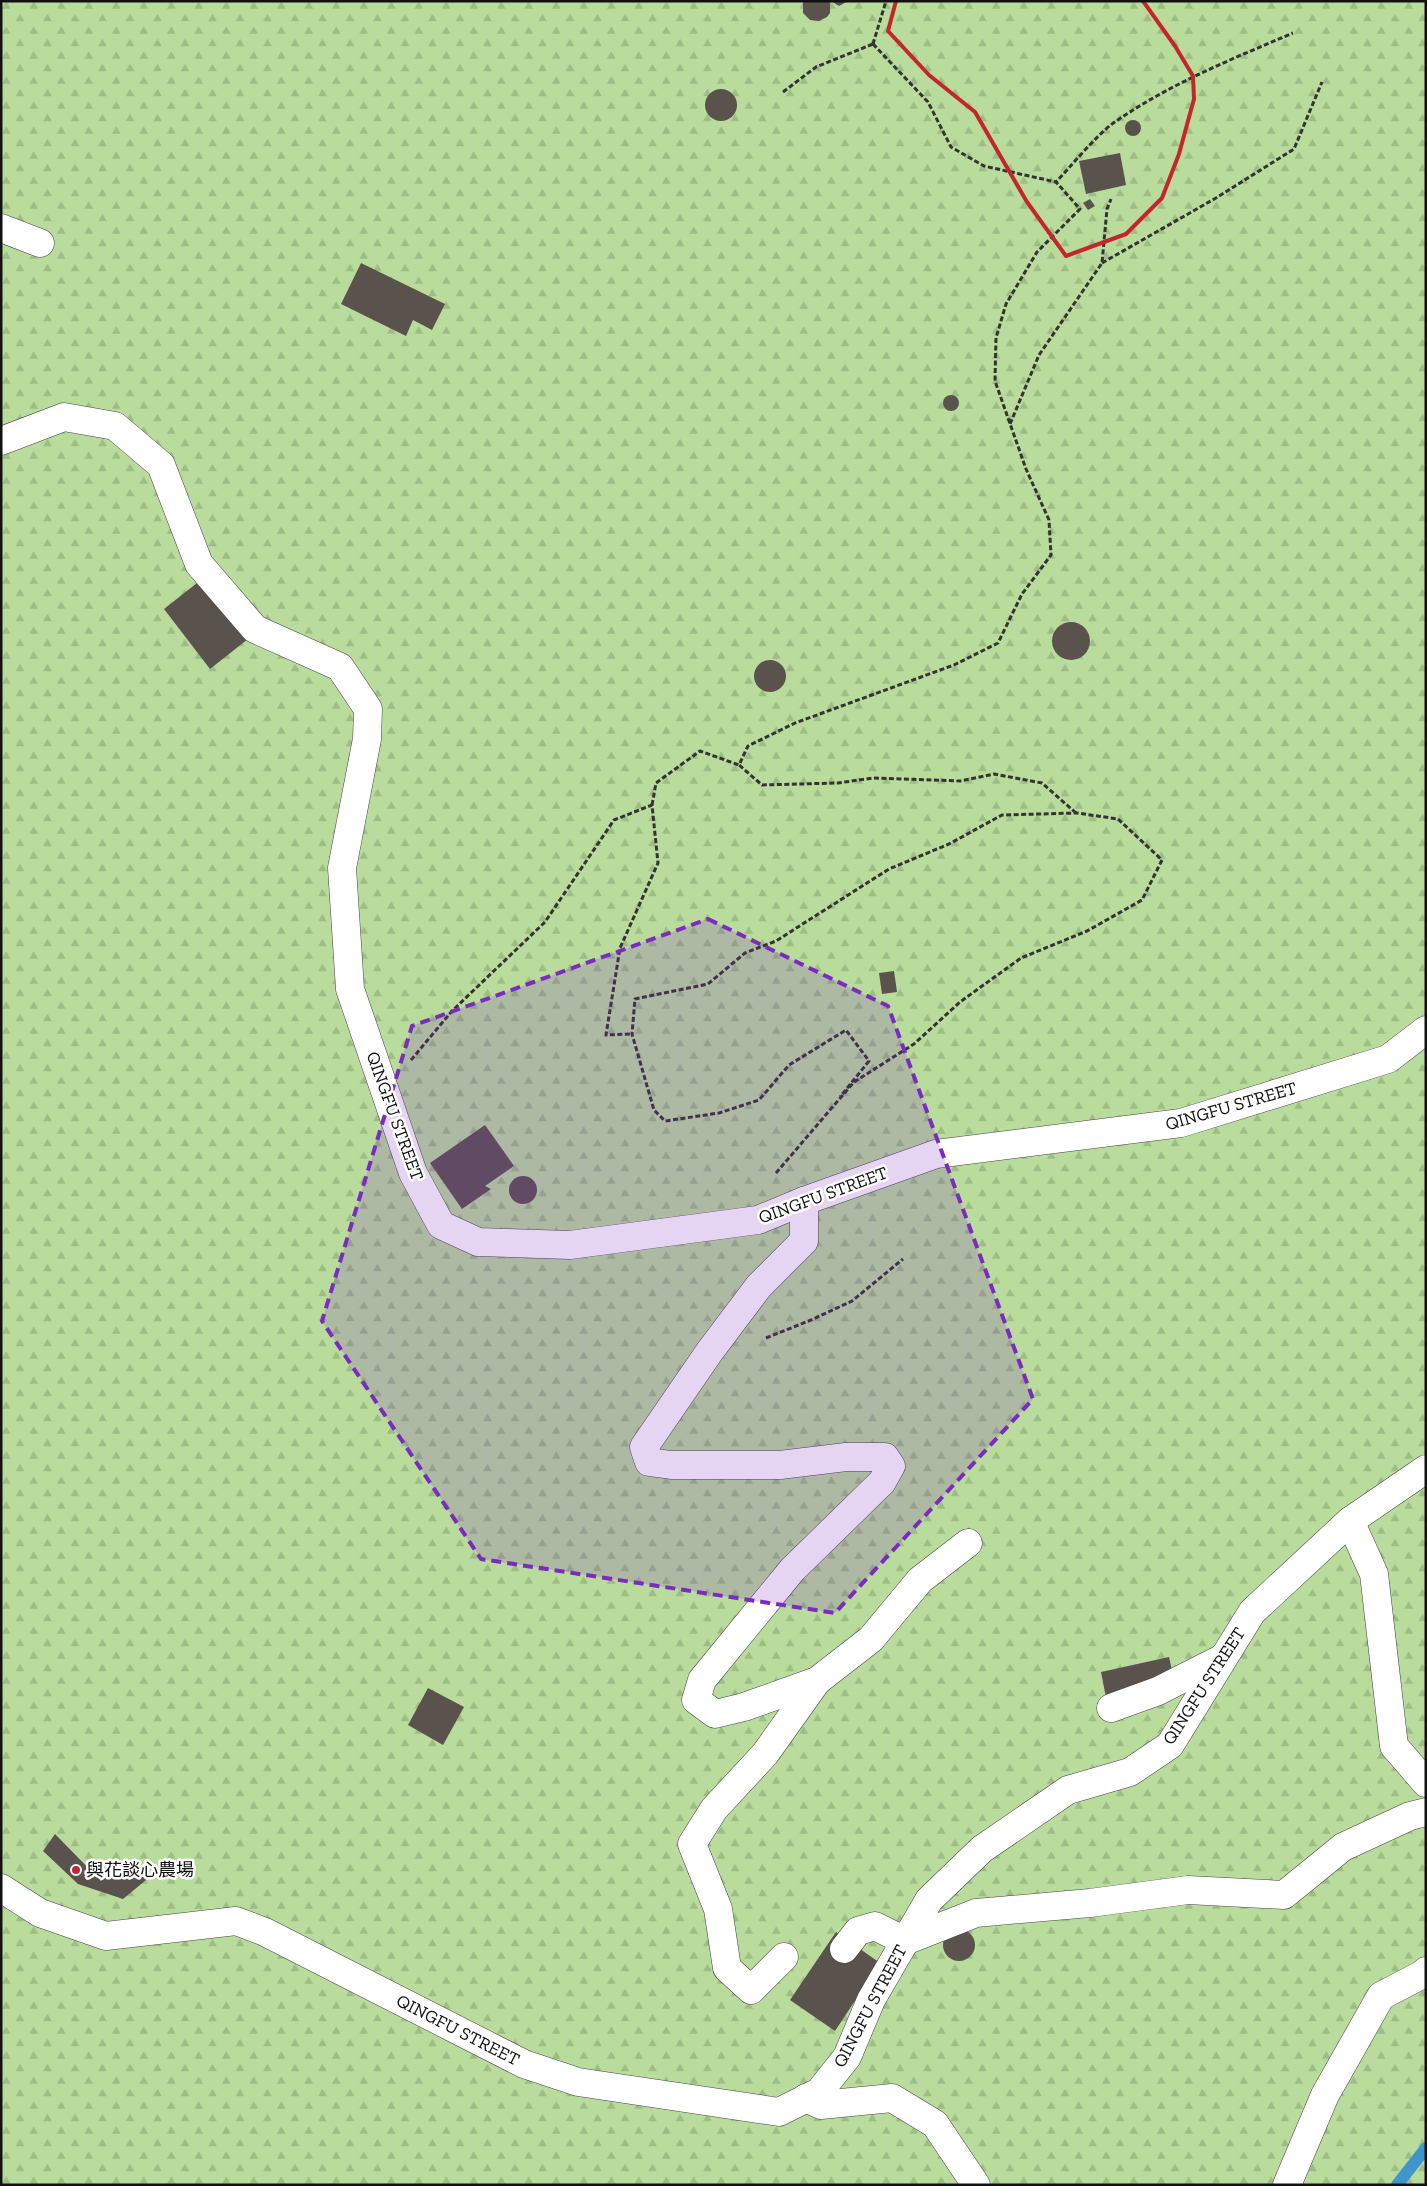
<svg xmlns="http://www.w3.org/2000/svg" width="1427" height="2186" viewBox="0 0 1427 2186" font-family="'Zilla Slab','Noto Sans TC',serif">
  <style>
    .forest { fill: url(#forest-firs) }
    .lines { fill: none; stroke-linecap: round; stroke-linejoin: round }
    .stream { stroke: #3f96cf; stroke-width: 12 }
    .building { fill: #5a524d }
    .minor-casing { stroke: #444; stroke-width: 29 }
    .path { stroke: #333; stroke-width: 3; stroke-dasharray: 5 2.5; stroke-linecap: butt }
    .minor { stroke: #fff; stroke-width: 28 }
    .rail { stroke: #c4262e; stroke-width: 4 }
    .marked { fill: #7b2cbf; fill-opacity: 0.2; stroke: #7b2cbf; stroke-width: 4; stroke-dasharray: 10 6; stroke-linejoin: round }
    .poi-dot { fill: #c4262e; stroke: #fff; stroke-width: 2 }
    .labels { text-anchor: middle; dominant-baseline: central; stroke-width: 5; stroke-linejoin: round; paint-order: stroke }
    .street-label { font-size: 18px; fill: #111; stroke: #fff }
    .poi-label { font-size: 18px; fill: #111; stroke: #fff; text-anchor: start }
  </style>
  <defs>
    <pattern id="forest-firs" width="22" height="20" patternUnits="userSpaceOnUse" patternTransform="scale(1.25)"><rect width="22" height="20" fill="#b9dc9c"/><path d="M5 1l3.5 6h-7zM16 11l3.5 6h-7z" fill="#9ebc85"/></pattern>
  </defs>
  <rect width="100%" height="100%" fill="#fffdf5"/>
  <rect class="forest" x="1" y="1" width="1425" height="2184"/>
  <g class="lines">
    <path class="stream" d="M1397,2185l29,-37"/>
  </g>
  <g class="building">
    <path d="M803,1h27v12l-3,4 -8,4 -9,-1 -7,-7z"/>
    <path d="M831,1h17l-9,5z"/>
    <circle cx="721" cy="105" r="16"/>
    <circle cx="1133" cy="128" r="8"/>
    <path d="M1120,153l6,32 -40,9 -7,-33z"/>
    <path d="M1090,199l5,7 -7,4 -5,-7z"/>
    <path d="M361,263l84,41 -13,26 -19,-10 -7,16 -65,-32z"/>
    <circle cx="951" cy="403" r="8"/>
    <path d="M202,579l46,60 -38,30 -46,-60z"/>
    <circle cx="1071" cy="641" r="19"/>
    <circle cx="770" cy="676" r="16"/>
    <path d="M894,971l3,21 -15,2 -3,-21z"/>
    <path d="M485,1125l29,41 -29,20 6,3 -29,20 -32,-46z"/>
    <circle cx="523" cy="1190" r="14"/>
    <path d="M1169,1657l9,40 -69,16 -8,-41z"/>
    <path d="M428,1688l36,19 -21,38 -35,-20z"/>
    <path d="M55,1834l46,47 29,-21 16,20 -23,19 -45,-15 -35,-33z"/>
    <circle cx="959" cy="1945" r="16"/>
    <path d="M836,1932l44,31 -45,68 -45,-31z"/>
  </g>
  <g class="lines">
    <g class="minor-casing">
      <g id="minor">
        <path d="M1,228l39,15"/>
        <path d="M1,441l63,-24 51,9 46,39 38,99 56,65 85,38 28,42 -1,30 -25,129 8,121 63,184 28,52 37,17 92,3 188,-25 46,-19 132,-47 245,-31 207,-64 38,-29"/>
        <path d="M804,1201v40l-45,45 -49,65 -66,96 5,15 22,3h109l66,-8h39l6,9 -9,16 -90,88 -90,110 -6,20 19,14 29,-7 73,-26"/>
        <path d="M1350,1521l24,53 20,172 32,37"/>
        <path d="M1111,1708l47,-17 65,-33"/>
        <path d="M1,1888l39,25 66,23 130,-15 29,11 259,132 54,18 201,30 40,-20 28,-35 24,-57 58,-100 53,-51 86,-59 62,-18 40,-27 82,-133 98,-91 76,-52"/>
        <path d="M844,1949l14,-18 17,-5 30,15 71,-28 114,-10 98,-13 96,5 59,-48 67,-31 16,-4"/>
        <path d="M784,1957l-33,33 -24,-22 -9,-59 -26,-65 22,-35 51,-55 52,-73 54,-42 49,-59 48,-37"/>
        <path d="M806,2098l15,7 71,-7 43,26 41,61"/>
        <path d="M1287,2185l38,-90 56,-99 42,-22 3,-3"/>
      </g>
    </g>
    <g class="path">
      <path d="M873,44l55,58 23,45 33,19 72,16"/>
      <path d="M873,44l13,-43"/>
      <path d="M783,92l33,-25 57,-23"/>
      <path d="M1102,263l114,-65 78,-49 28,-67"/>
      <path d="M1010,424l29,-69 63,-92 5,-54 4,-10"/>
      <path d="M652,805l4,-22 44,-32 39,14"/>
      <path d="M1076,813l-34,-30 -48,-9 -34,7 -87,-3 -35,5 -76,2 -23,-20 9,-19 47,-23 159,-58 44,-22 24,-49 29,-39 -2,-35 -23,-51 -31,-88 1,-43 10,-34 31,-52 43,-43 -24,-27c16,-17 39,-45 56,-58 55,-39 120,-65 181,-91"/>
      <path d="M411,1060l41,-49 93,-89 69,-102 38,-15 6,58 -38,85 -14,87 26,-1"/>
      <path d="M776,1173l78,-91 60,-38 46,-42 61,-44 66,-27 55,-31 20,-40 -44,-41 -41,-6 -75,2 -53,29 -60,25 -113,72 -31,12 -37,31 -73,15 -3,35 22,76 11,11 54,-8 40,-13 30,-35 57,-35 23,31 -29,36"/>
      <path d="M766,1338l45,-18 41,-19 51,-42"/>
    </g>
    <use href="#minor" class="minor"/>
    <path class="rail" d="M896,1l-8,30 41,44 46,37 52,90 39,54 60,-22 36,-36 17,-44 15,-55 -1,-23 -18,-30 -32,-45"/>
  </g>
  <path class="marked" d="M708,919l180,87 145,393 -198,214 -354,-54 -159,-238 90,-295z"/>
  <circle class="poi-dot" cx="76" cy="1870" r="5"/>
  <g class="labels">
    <g class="street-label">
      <text transform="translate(1231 1106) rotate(-16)">QINGFU STREET</text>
      <text transform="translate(395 1116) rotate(70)">QINGFU STREET</text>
      <text transform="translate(823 1195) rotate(-20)">QINGFU STREET</text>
      <text transform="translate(1204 1686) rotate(-57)">QINGFU STREET</text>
      <text transform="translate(870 2006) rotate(-62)">QINGFU STREET</text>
      <text transform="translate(458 2030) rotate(27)">QINGFU STREET</text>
    </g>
    <g class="poi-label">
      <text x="86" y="1870">與花談心農場</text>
    </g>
  </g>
  <rect width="1427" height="2186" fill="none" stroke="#111111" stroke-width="5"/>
</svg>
